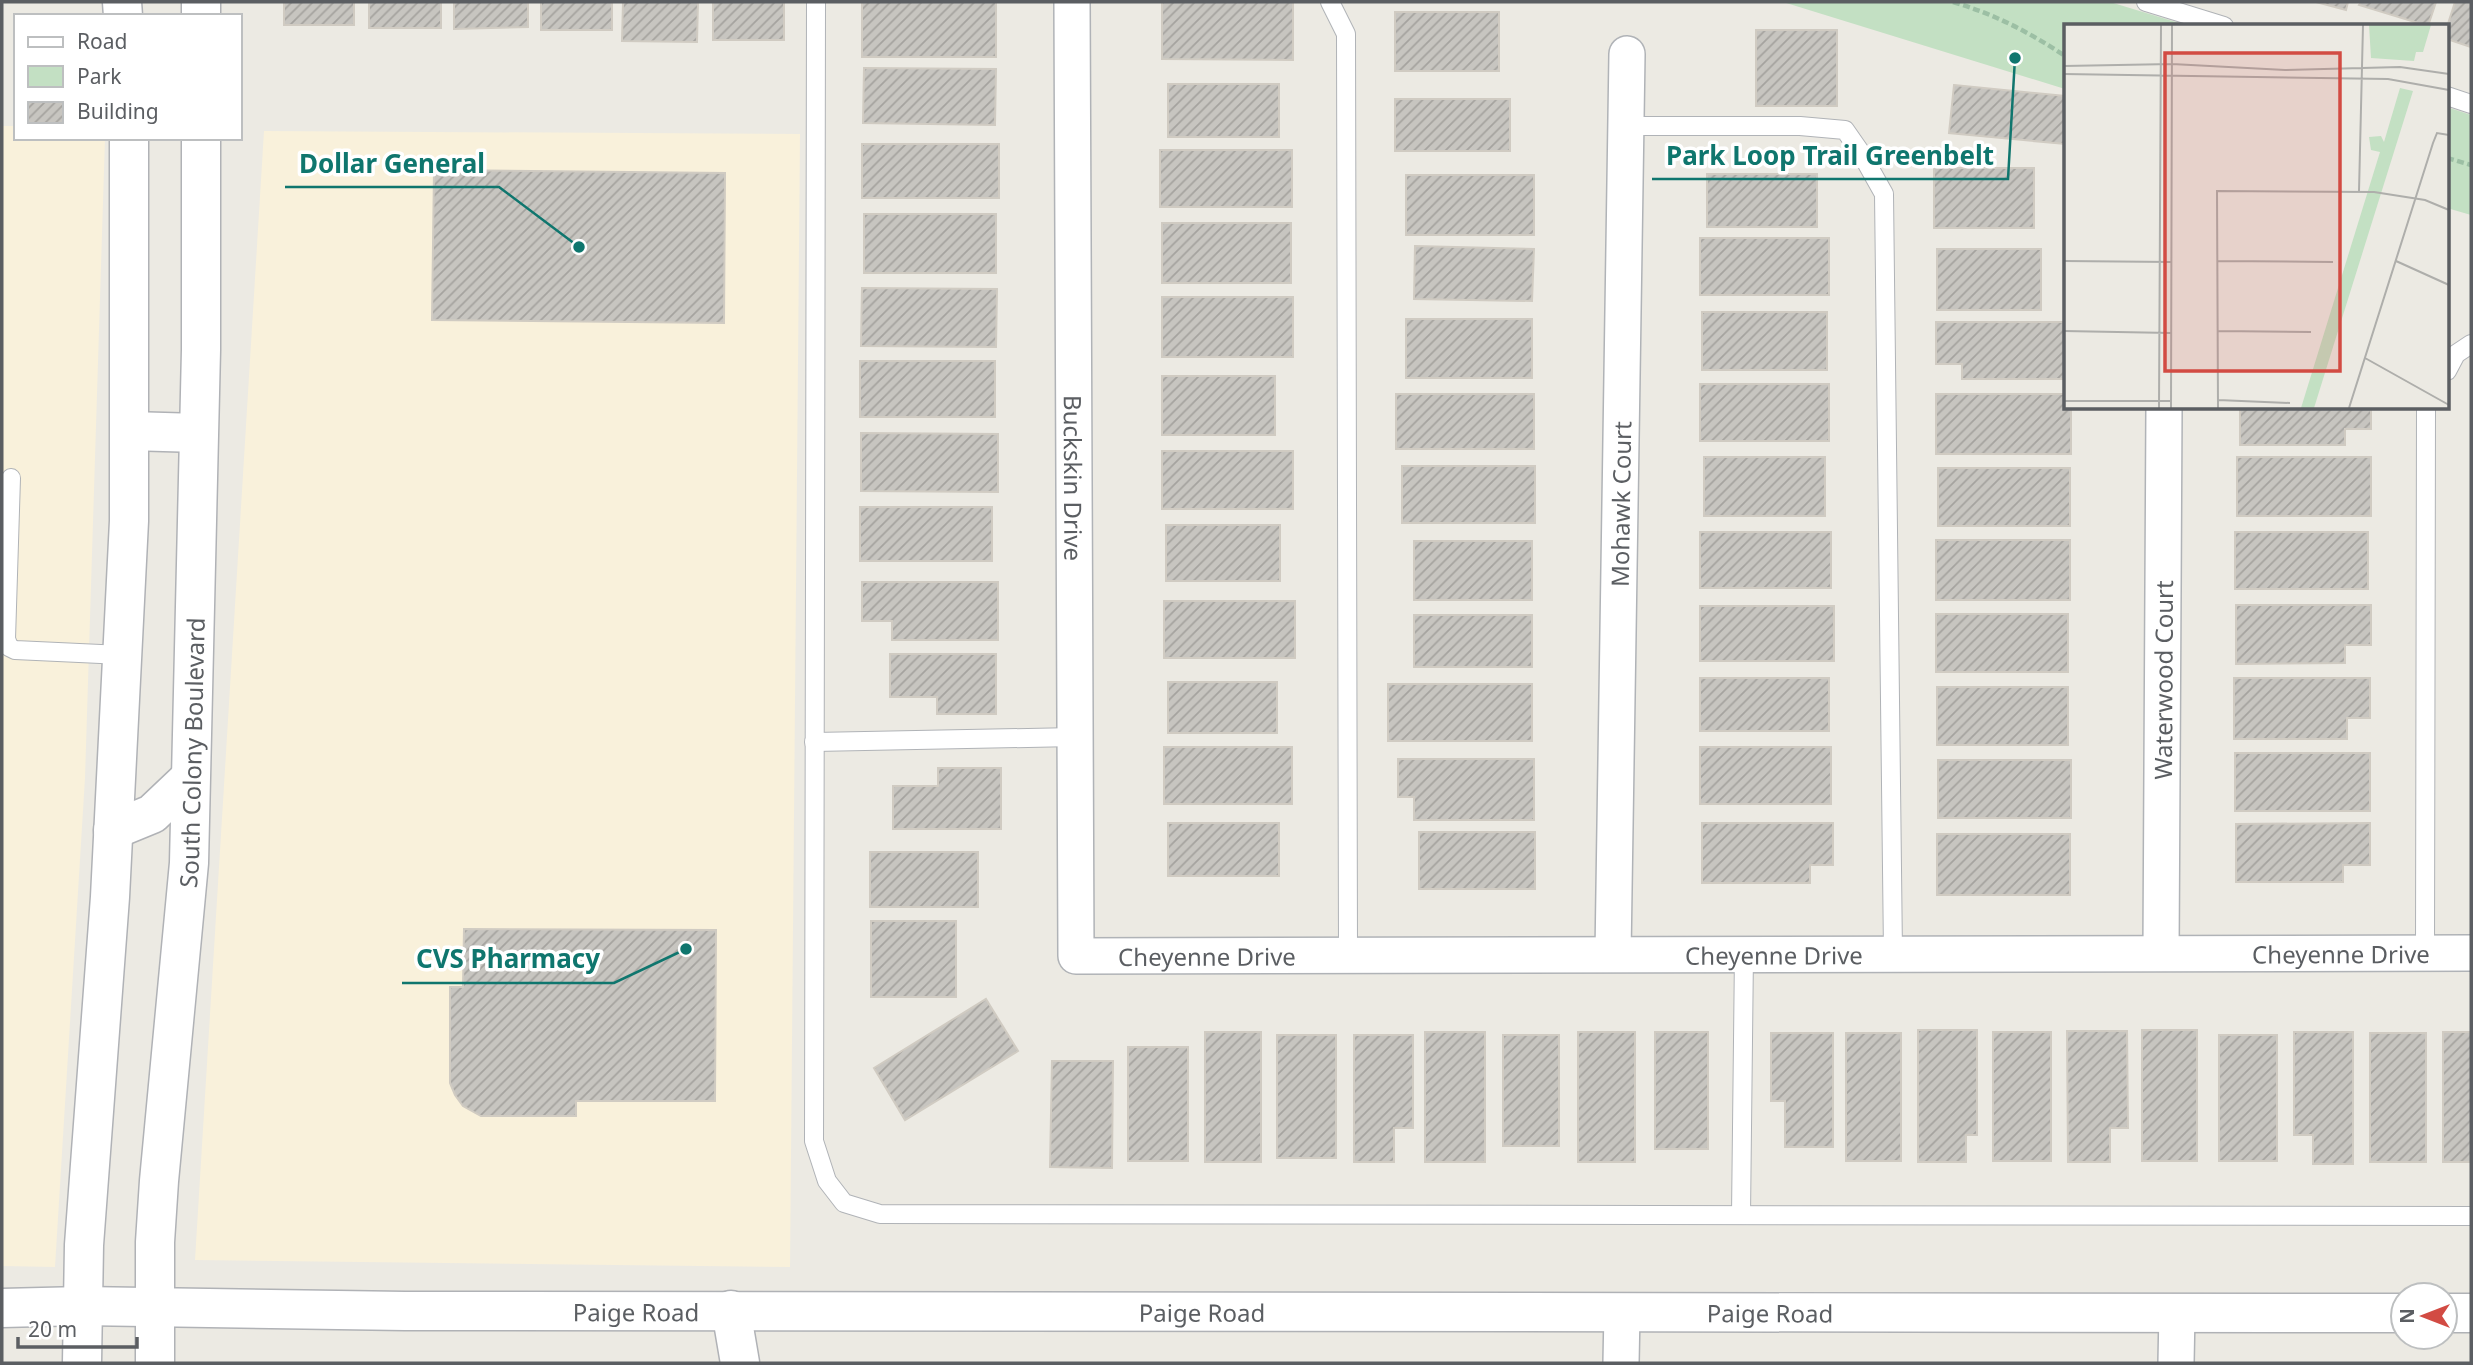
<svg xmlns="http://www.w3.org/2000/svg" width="2473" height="1365" viewBox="0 0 2473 1365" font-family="'Noto Sans',sans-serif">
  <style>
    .commercial { fill: #f9f1db }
    .green { fill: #c3e0c3 }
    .building { fill: url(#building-hatch); stroke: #d0cbc2; stroke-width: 2 }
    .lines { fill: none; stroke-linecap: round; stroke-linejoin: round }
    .service-casing { stroke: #b0b3b7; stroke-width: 20 }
    .minor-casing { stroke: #b0b3b7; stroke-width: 38 }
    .secondary-casing { stroke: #b0b2b6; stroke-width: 41 }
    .path { stroke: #9cbfa4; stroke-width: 4.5; stroke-dasharray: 7 3.5; stroke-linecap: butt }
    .service { stroke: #fff; stroke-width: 18 }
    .minor { stroke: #fff; stroke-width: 35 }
    .secondary { stroke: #fff; stroke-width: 38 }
    .labels { text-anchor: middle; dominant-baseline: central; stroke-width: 7; stroke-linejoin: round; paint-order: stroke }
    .street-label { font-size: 24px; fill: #5b5e62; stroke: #fff }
    .inset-road { fill: none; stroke: #aeaeab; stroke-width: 2 }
    .view { fill: #d24b43; fill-opacity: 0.15; stroke: #d24b43; stroke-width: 3.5 }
    .inset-edge { fill: none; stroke: #5b5e62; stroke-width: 3.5 }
    .leader { fill: none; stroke: #0f766e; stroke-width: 2.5 }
    .callout-dot { fill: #0f766e; stroke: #fff; stroke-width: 2.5 }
    .callout-label { font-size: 26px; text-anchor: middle; font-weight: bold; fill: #0f766e; stroke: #fff; stroke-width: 7; stroke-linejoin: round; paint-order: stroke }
  </style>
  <defs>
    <pattern id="building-hatch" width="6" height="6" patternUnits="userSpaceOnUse" patternTransform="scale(1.75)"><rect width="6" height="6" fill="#c7c5c0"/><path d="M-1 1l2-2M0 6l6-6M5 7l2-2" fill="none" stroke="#a5a39f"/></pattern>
  </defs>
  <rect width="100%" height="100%" fill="#eceae3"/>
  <g class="commercial">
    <path d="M2,126h14v12h89l-20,640 -30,489 -53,-1z"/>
    <path d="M264,131l536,3 -10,1133 -595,-7z"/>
  </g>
  <g class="green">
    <path d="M1783,2h327l79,24h-124v63z"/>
    <path d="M2447,107l24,8v100l-24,-7z"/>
  </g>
  <g class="building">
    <rect x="284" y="2" width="70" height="23"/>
    <rect x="369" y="2" width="72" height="26"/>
    <path d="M454,2h74v25l-74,2z"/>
    <rect x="541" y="2" width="71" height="28"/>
    <path d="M623,2h75l-1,40 -75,-1z"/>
    <rect x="713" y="2" width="71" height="38"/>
    <rect x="862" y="2" width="134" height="55"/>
    <path d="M1162,2h131v58l-131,-1z"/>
    <path d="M2316,2h32l-2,8z"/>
    <path d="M2361,2h75l-8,24 -69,-21z"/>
    <path d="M2455,2h16v45l-24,-8v-12z"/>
    <rect x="1395" y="12" width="104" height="59"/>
    <rect x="1756" y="30" width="81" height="76"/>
    <path d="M864,68l132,1 -1,56 -132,-2z"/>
    <rect x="1168" y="84" width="111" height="53"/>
    <path d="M1954,85l111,11v48l-116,-11z"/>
    <rect x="1395" y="99" width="115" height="52"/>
    <rect x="862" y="144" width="137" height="54"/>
    <rect x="1160" y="150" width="132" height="57"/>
    <rect x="1934" y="168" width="100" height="60"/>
    <path d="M434,170l291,3 -1,150 -292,-3z"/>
    <rect x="1707" y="174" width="110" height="53"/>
    <rect x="1406" y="175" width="128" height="60"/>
    <rect x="864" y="214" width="132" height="59"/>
    <rect x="1162" y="223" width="129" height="60"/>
    <rect x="1700" y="238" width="129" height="57"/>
    <path d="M1415,246l119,3 -2,52 -118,-2z"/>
    <rect x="1937" y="249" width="104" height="61"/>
    <path d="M862,288l135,1 -1,58 -135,-1z"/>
    <rect x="1162" y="297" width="131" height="60"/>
    <rect x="1702" y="312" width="125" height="58"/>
    <rect x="1406" y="319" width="126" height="59"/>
    <path d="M1936,322h129v57h-103v-15h-26z"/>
    <rect x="860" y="361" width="135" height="56"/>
    <rect x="1162" y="376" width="113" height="59"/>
    <rect x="1700" y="384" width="129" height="57"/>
    <rect x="1396" y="394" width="138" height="55"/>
    <path d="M1936,394h129v14h6v46h-135z"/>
    <path d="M2240,408h131v21h-26v16h-105z"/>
    <path d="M861,433l137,1v58l-137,-1z"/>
    <rect x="1162" y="451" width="131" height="58"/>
    <rect x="1704" y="457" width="121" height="59"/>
    <rect x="2237" y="457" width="134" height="59"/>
    <rect x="1402" y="466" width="133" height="57"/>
    <rect x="1938" y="468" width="132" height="58"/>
    <rect x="860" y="507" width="132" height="54"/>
    <rect x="1166" y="525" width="114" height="56"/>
    <rect x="1700" y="532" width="131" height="56"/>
    <rect x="2235" y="532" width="133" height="57"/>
    <rect x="1936" y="540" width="134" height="60"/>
    <rect x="1414" y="541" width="118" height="59"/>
    <path d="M862,582h136v58h-106v-19h-30z"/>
    <rect x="1164" y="601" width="131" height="57"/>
    <path d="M2236,605h135v40h-26v18l-109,1z"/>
    <rect x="1700" y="606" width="134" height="55"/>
    <rect x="1936" y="614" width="132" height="58"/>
    <rect x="1414" y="615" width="118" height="52"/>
    <path d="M890,654h106v60h-59v-17h-47z"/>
    <rect x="1700" y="678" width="129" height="53"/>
    <path d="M2234,678h136v40h-23v21h-113z"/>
    <rect x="1168" y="682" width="109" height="51"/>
    <rect x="1388" y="684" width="144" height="57"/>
    <rect x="1937" y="687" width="131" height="58"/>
    <rect x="1164" y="747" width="128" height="57"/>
    <rect x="1700" y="747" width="131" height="57"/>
    <rect x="2235" y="753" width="135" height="58"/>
    <path d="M1398,759h136v61h-120v-23h-16z"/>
    <rect x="1938" y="760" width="133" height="58"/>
    <path d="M938,768h63v61h-108v-43h45z"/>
    <rect x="1168" y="823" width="111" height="53"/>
    <path d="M1702,823h131v42h-23v18h-108z"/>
    <path d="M2370,823v42h-27v17h-107v-58z"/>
    <rect x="1419" y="832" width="116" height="57"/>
    <rect x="1937" y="834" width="133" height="61"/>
    <rect x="870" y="852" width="108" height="55"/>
    <rect x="871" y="921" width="85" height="76"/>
    <path d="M464,929l252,1 -1,171h-139v15h-95l-18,-10 -8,-11 -5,-12v-96h13z"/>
    <path d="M986,999l32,52 -113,69 -31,-52z"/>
    <path d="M1918,1030h59v105h-11v27h-48z"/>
    <rect x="2142" y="1030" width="55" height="131"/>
    <path d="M2067,1031h60l1,97h-18v34h-42z"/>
    <rect x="1205" y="1032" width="56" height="130"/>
    <rect x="1425" y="1032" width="60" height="130"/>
    <rect x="1578" y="1032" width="57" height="130"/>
    <rect x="1655" y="1032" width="53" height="117"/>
    <rect x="1993" y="1032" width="58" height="129"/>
    <path d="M2294,1032h59v132h-40v-29h-19z"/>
    <rect x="2443" y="1032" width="28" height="130"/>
    <path d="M1771,1033h62v114h-48v-46h-14z"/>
    <rect x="1846" y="1033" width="55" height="128"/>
    <rect x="2370" y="1033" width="56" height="129"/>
    <rect x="1277" y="1035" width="59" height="123"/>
    <path d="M1354,1035h59v93h-19v34h-40z"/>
    <rect x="1503" y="1035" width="56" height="111"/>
    <rect x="2219" y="1035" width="58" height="126"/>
    <rect x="1128" y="1047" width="60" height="114"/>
    <path d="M1052,1061h61l-1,107 -62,-1z"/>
  </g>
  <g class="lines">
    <g class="service-casing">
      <g id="service">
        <path d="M816,2l-2,1139 13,40 17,22 36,11 1591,2"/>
        <path d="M1330,2l16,32 2,921"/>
        <path d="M2146,2l78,24"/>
        <path d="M2447,96l24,8"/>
        <path d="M1626,126h174l45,4 16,23 23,41 9,759"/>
        <path d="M2447,371l9,-17 15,-10"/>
        <path d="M11,478l-5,161 3,8 6,3 107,5"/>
        <path d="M814,742l261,-5"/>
        <path d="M2425,953l1,-545"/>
        <path d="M1741,1215l3,-262"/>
      </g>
    </g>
    <g class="minor-casing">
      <g id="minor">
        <path id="s1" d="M1072,2l4,954 1395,-3"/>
        <path id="s2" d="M2161,953l3,-545"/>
        <path id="s3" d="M1613,954l14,-900"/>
        <path d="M1621,1363l1,-51"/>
        <path d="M2176,1363l1,-51"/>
      </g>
    </g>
    <g class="secondary-casing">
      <g id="secondary">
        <path d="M122,2l1,14"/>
        <path d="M201,2v14"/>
        <path d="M130,431l68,2"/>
        <path d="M113,830l39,-16 38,-36"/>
        <path id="s4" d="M2,1308l80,-2 323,5 1998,2"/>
        <path d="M731,1310l9,53"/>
        <path d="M2445,1313h26"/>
        <path d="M82,1363l2,-118 26,-348 19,-376v-383"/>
        <path id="s5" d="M155,1363v-121l4,-61 30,-318 12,-513v-212"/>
      </g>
    </g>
    <g class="path">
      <path d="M1953,2c41,12 76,30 112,54"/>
      <path d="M2447,158l24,7"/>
    </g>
    <use href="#service" class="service"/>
    <use href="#minor" class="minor"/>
    <use href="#secondary" class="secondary"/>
  </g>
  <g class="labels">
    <g class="street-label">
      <text stroke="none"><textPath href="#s1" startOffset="476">Buckskin Drive</textPath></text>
      <text stroke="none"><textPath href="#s3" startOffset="450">Mohawk Court</textPath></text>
      <text stroke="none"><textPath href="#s2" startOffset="273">Waterwood Court</textPath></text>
      <text stroke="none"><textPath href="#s5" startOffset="612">South Colony Boulevard</textPath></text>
      <text stroke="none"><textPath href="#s1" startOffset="2219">Cheyenne Drive</textPath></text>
      <text stroke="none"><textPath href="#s1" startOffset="1652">Cheyenne Drive</textPath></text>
      <text stroke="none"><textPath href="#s1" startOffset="1085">Cheyenne Drive</textPath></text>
      <text stroke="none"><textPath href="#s4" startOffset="634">Paige Road</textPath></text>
      <text stroke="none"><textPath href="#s4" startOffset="1200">Paige Road</textPath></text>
      <text stroke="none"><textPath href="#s4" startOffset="1768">Paige Road</textPath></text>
    </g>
  </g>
  <g transform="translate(2064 24)">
    <rect width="385" height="385" fill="#eceae3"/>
    <path d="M305,1h62l-8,27h-7l-2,9 -43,-3zM336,64l13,3 -99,317h-13l79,-256 -9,-2 -2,-13 12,-1 3,6z" fill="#c3e0c3"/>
    <path class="inset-road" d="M0,42l108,-2 113,6 115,-3 49,7M0,50l324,5 61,11M295,167l4,-166M0,237l107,1M153,237l116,1M332,237l53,24M0,307l107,2M154,307l93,1M301,334l84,47M154,376l72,3M0,377h107M95,384l2,-383M107,384l1,-383M154,384l-1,-217 157,1 51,8 24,10M285,384l84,-265 4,-10 12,2"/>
    <path class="view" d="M101,29h175v318h-175z"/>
    <rect width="385" height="385" class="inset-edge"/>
  </g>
  <path class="leader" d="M2015 58L2008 179H1652M579 247L499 187H285M686 949L614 983H402"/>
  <g class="callout-dot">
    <circle cx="2015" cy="58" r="7"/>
    <circle cx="579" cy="247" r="7"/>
    <circle cx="686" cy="949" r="7"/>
  </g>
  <g class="callout-label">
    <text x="1830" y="165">Park Loop Trail Greenbelt</text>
    <text x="392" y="173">Dollar General</text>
    <text x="508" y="968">CVS Pharmacy</text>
  </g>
  <rect width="2473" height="1365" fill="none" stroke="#5b5e62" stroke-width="7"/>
  <rect x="14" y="14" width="228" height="126" fill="#ffffff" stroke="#bdbfc0" stroke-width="2"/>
  <rect x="28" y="37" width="35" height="10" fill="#ffffff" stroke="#bdbfc0" stroke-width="2"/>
  <text x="77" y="49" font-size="21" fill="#5b5e62">Road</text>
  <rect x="28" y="66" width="35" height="21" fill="#c3e0c3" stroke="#bdbfc0" stroke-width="2"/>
  <text x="77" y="84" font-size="21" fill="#5b5e62">Park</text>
  <rect x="28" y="102" width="35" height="21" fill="url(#building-hatch)" stroke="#bdbfc0" stroke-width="2"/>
  <text x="77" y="119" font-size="21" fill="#5b5e62">Building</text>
  <g transform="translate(2424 1316) rotate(270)"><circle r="33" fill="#ffffff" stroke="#bdbfc0" stroke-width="2"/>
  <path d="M0-5L12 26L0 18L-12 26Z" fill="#d24b43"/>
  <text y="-10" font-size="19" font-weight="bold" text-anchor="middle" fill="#5b5e62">N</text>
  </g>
  <path d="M18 1337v10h119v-10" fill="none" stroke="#5b5e62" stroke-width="3.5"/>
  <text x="28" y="1337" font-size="21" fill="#5b5e62" stroke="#ffffff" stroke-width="5" paint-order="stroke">20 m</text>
</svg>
